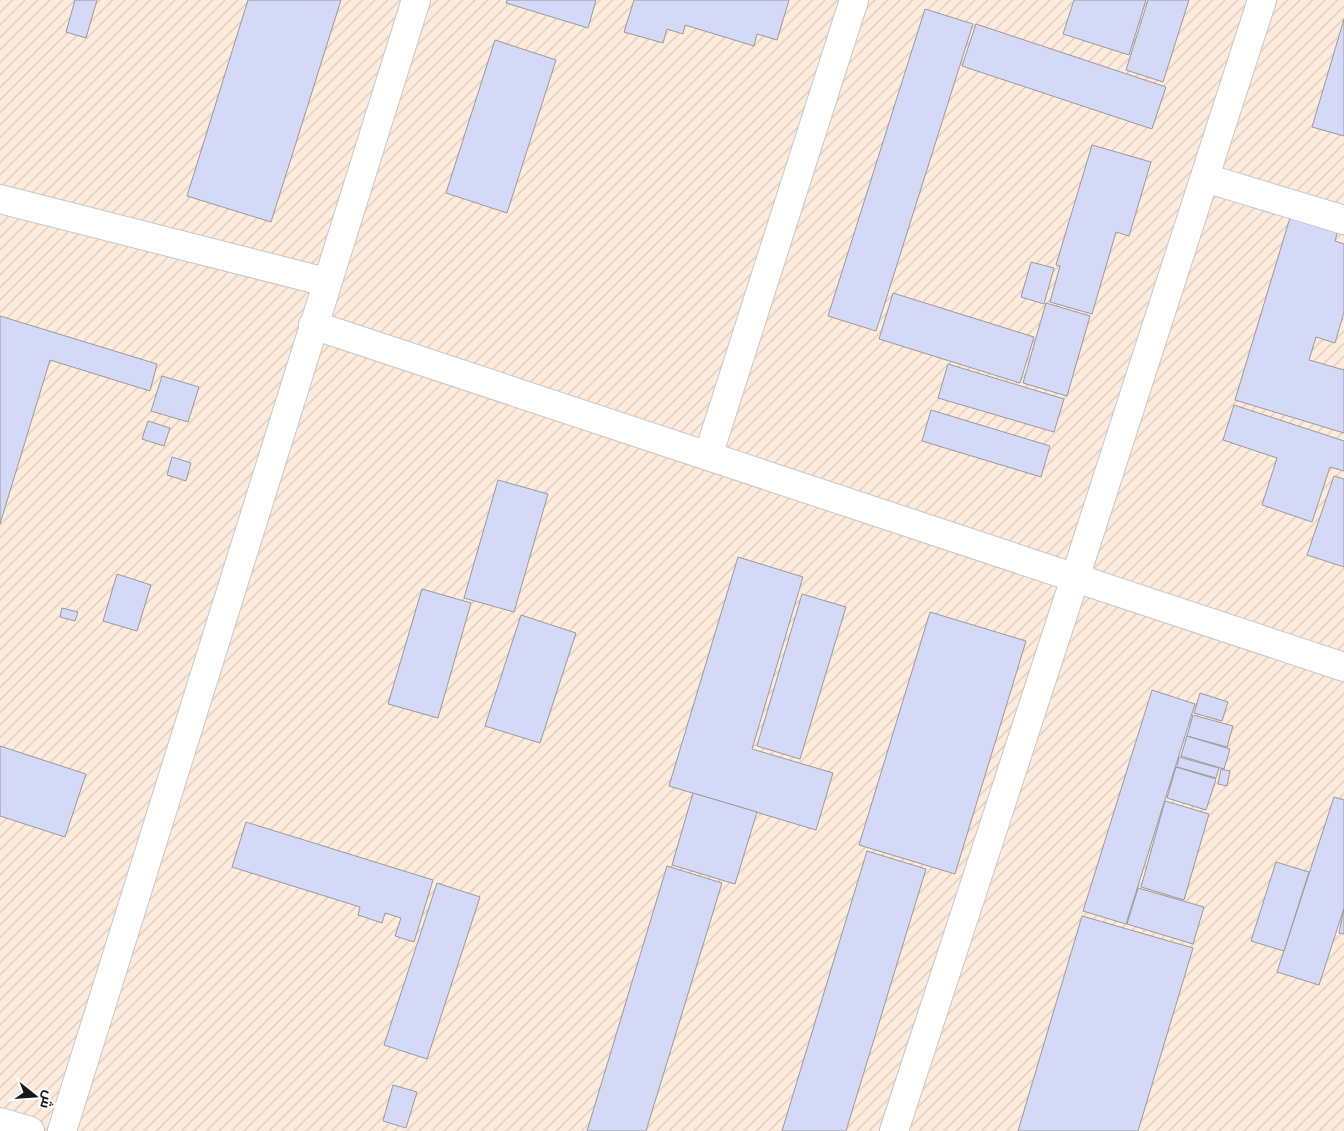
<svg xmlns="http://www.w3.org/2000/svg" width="1344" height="1131" viewBox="0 0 1344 1131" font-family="'Source Sans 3',Cairo,sans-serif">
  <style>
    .industrial { fill: url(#industrial-furrows) }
    .building { fill: #d3d9f7; stroke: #98989c }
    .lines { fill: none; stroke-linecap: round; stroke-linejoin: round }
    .minor-casing { stroke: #c5c6ca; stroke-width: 30 }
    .minor { stroke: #fff; stroke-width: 28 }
  </style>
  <defs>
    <pattern id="industrial-furrows" width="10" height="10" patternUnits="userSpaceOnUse" patternTransform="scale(1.25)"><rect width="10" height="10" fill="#ffebdb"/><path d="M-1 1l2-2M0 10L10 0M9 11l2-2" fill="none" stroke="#dac9bb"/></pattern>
  </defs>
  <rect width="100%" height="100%" fill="#f8f9fd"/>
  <rect class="industrial" x="0" y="0" width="1344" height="1131"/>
  <g class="building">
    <path d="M75,0h22l-11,38 -20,-6z"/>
    <path d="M248,0h93l-70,222 -84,-26z"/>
    <path d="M507,0h89l-8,28 -82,-25z"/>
    <path d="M634,0h155l-12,40 -20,-6 -3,12 -69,-21 -2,9 -16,-5 -4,14 -39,-11z"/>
    <path d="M1074,0h72l-17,55 -66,-21z"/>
    <path d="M1148,0h41l-26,82 -37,-12z"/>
    <path d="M925,9l48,15 -97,307 -48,-15z"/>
    <path d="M1344,19v117l-32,-9z"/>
    <path d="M976,24l190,63 -14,42 -190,-63z"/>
    <path d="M495,40l61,20 -49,153 -61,-20z"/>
    <path d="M1092,145l59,17 -22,74 -13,-4 -24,82 -42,-12 10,-36 -4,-1z"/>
    <path d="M1292,211l47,14 -4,16 9,3v68l-9,31 -19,-6 -7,23 35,10v63l-109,-33z"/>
    <path d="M1031,262l23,6 -10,36 -23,-7z"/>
    <path d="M893,293l141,44 -14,46 -141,-44z"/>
    <path d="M1046,303l44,13 -23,80 -44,-13z"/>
    <path d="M0,316l157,48 -7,27 -100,-31 -50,164z"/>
    <path d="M948,364l116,35 -10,33 -116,-34z"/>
    <path d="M162,376l37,11 -11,35 -37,-11z"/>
    <path d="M1234,405l110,36v30l-14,-4 -18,55 -50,-17 15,-47 -54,-18z"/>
    <path d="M931,410l119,36 -9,31 -119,-36z"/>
    <path d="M148,421l22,7 -6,18 -22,-7z"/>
    <path d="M172,457l19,6 -5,18 -19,-6z"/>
    <path d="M1334,476l10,3v88l-37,-12z"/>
    <path d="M498,480l50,14 -34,118 -50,-14z"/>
    <path d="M738,557l65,20 -51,172 81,24 -17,57 -147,-44z"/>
    <path d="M117,574l34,11 -14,46 -34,-10z"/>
    <path d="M422,589l49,14 -33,115 -50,-14z"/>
    <path d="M802,594l44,13 -46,152 -43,-13z"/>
    <path d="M62,608l16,4 -3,9 -15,-4z"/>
    <path d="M930,612l96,29 -71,233 -96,-29z"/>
    <path d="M521,615l55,18 -36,110 -55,-17z"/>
    <path d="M1152,690l43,14 -69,220 -43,-13z"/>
    <path d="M1200,693l28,9 -6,19 -28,-8z"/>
    <path d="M1193,715l40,11 -6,21 -40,-11z"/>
    <path d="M1187,736l43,13 -6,20 -43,-13z"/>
    <path d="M0,746l86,28 -21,63 -65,-21z"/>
    <path d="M1179,757l40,11 -3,10 -39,-11z"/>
    <path d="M1176,767l40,12 -10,31 -39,-12z"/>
    <path d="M1221,769l9,2 -3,15 -9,-2z"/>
    <path d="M693,793l64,19 -22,72 -63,-19z"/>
    <path d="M1334,797l10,3v108l-25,77 -42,-13z"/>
    <path d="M1165,801l44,13 -25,86 -43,-13z"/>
    <path d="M246,822l187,58 -19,62 -19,-6 6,-18 -16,-5 -3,10 -24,-8 2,-8 -128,-40z"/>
    <path d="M867,851l59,18 -80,262h-64z"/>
    <path d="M1276,862l33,10 -25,79 -33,-10z"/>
    <path d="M667,866l55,17 -76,248h-59z"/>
    <path d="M437,883l43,14 -53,162 -43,-14z"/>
    <path d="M1138,888l66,19 -11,37 -66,-20z"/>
    <path d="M1344,909v25l-5,-1z"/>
    <path d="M1082,916l111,32 -55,183h-120z"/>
    <path d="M393,1085l24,7 -11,36 -23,-7z"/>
  </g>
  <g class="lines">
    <g class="minor-casing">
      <g id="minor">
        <path d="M1205,178l139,42"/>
        <path d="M0,199l326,83"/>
        <path d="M313,325l1031,342"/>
        <path d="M708,456l146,-456"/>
        <path d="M0,1122l30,9"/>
        <path d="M62,1131l354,-1131"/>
        <path d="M894,1131l181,-553 187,-578"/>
      </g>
    </g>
    <use href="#minor" class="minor"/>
  </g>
  <g transform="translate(35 1096) rotate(107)" stroke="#ffffff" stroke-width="4" paint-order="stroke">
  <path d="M0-4L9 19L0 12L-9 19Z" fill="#161718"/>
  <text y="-8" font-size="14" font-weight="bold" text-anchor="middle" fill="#161718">ش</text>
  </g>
</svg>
